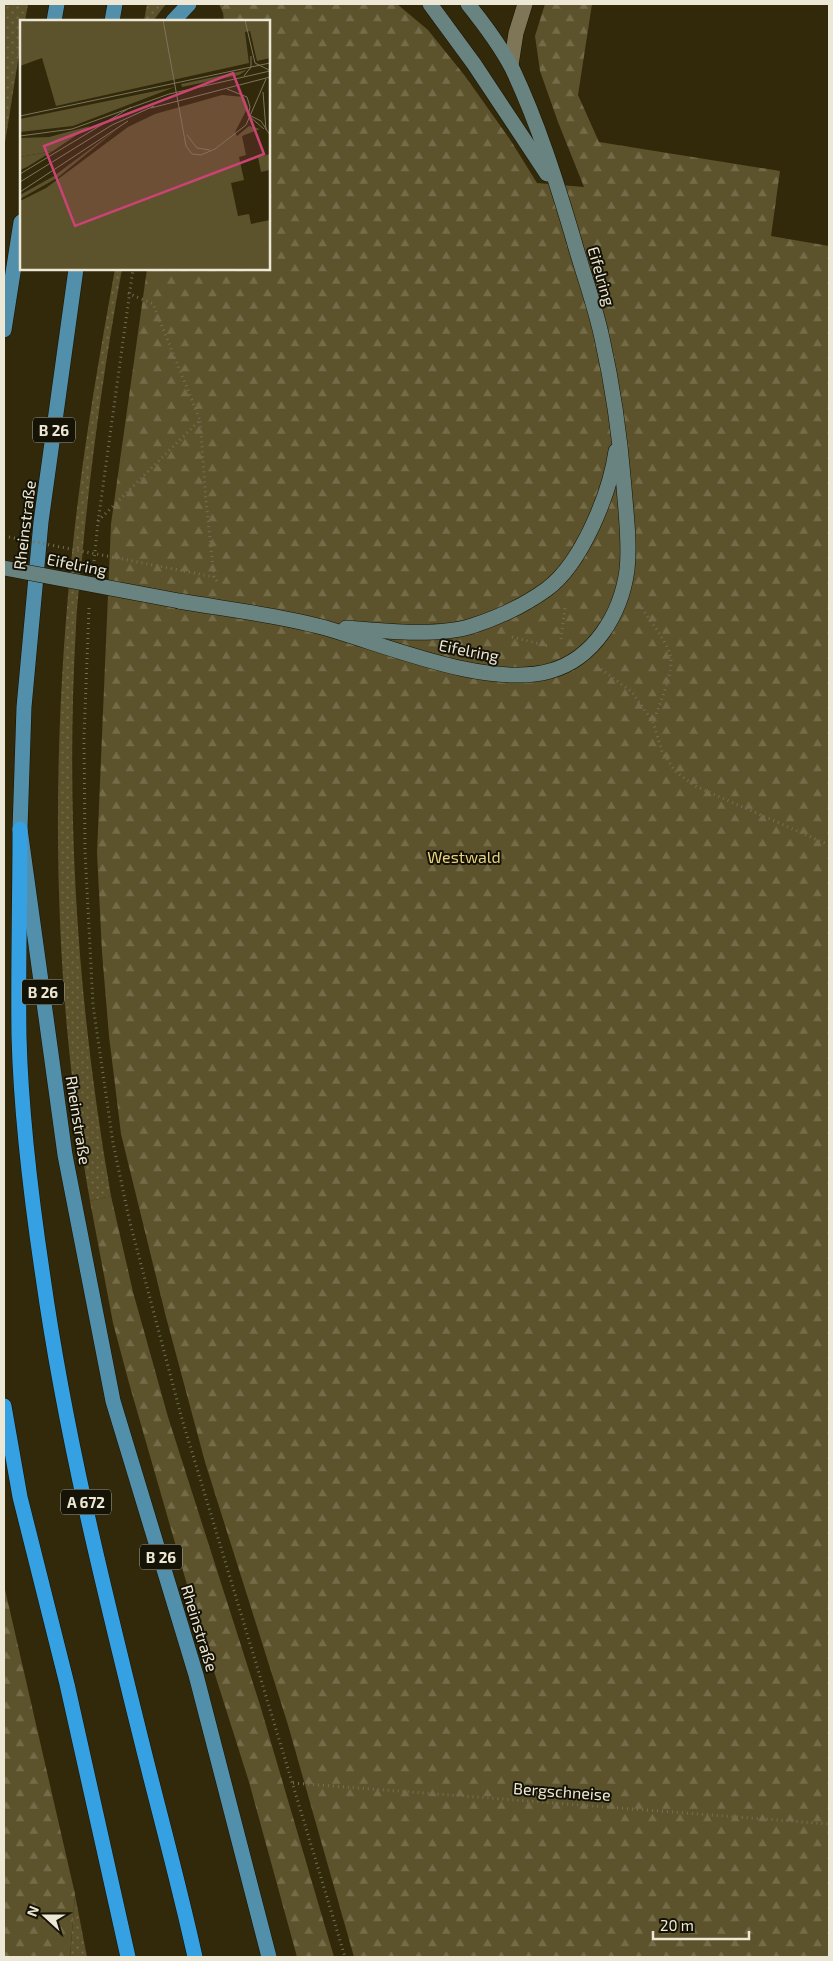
<svg xmlns="http://www.w3.org/2000/svg" width="833" height="1961" viewBox="0 0 833 1961" font-family="'Exo 2',sans-serif">
  <style>
    .green { fill: url(#green-dots) }
    .forest { fill: url(#forest-firs) }
    .lines { fill: none; stroke-linecap: round; stroke-linejoin: round }
    .street-casing { stroke: #181200; stroke-width: 16 }
    .secondary-casing { stroke: #181200; stroke-width: 16 }
    .primary-casing { stroke: #181200; stroke-width: 16 }
    .highway-casing { stroke: #181200; stroke-width: 16 }
    .path { stroke: #766f54; stroke-width: 3; stroke-dasharray: 1 4; stroke-linecap: butt }
    .street { stroke: #7e7656; stroke-width: 15 }
    .secondary { stroke: #688380; stroke-width: 15 }
    .primary { stroke: #528faa; stroke-width: 15 }
    .highway { stroke: #35a0e2; stroke-width: 15 }
    .secondary-bridge-casing { stroke: #181200; stroke-width: 16; stroke-linecap: butt }
    .path-bridge { stroke: #766f54; stroke-width: 3; stroke-dasharray: 1 4; stroke-linecap: butt }
    .secondary-bridge { stroke: #688380; stroke-width: 15 }
    .labels { text-anchor: middle; dominant-baseline: central; stroke-width: 4; stroke-linejoin: round; paint-order: stroke }
    .shield { fill: #151206; stroke: #aca898; stroke-width: 1 }
    .shield-label { font-size: 15px; font-weight: bold; fill: #ede8d6 }
    .street-label { font-size: 16px; fill: #ede8d6; stroke: #151206 }
    .park-label { font-size: 16px; fill: #ebd47f; stroke: #151206 }
    .inset-road { fill: none; stroke: #7c755c; stroke-width: 1 }
    .view { fill: #cb4274; fill-opacity: 0.15; stroke: #cb4274; stroke-width: 2.5 }
    .inset-edge { fill: none; stroke: #ede8d6; stroke-width: 2.5 }
  </style>
  <defs>
    <pattern id="green-dots" width="8" height="8" patternUnits="userSpaceOnUse" patternTransform="scale(1.25)"><rect width="8" height="8" fill="#5c522b"/><path d="M2 2h.1M6 6h.1" fill="none" stroke="#746b49" stroke-width="1.8" stroke-linecap="round"/></pattern>
    <pattern id="forest-firs" width="22" height="20" patternUnits="userSpaceOnUse" patternTransform="scale(1.25)"><rect width="22" height="20" fill="#5c522b"/><path d="M5 1l3.5 6h-7zM16 11l3.5 6h-7z" fill="#746b49"/></pattern>
  </defs>
  <rect width="100%" height="100%" fill="#31290a"/>
  <g class="green">
    <path d="M4,4h24l-3,17h-4v21l-17,107z"/>
    <path d="M147,4h19l-13,17h-9z"/>
    <path d="M115,269h7c-17,92 -30,185 -39,278 -2,27 -6,53 -7,80 -11,190 2,382 35,569l-21,5c-39,-219 -40,-446 -16,-667 10,-89 25,-177 41,-265z"/>
    <path d="M75,1895l12,62h-17z"/>
  </g>
  <g class="forest">
    <path d="M219,4h178l31,26 37,46 46,65 26,42 47,4 -26,-65 -18,-51 -5,-35 10,-32h47l-14,91 21,47 181,29 -9,65 58,10v1711h-475l-66,-232 -83,-263 -39,-145 -45,-183 -12,-98 -7,-84 -5,-99 14,-329 36,-255h122v-248h-45l-1,-8z"/>
    <path d="M111,1196l22,96 35,125 92,288 74,252h-37l-48,-175 -57,-180 -63,-219 -16,-60 -23,-122z"/>
    <path d="M4,1585l71,309 -5,63h-66z"/>
  </g>
  <g class="lines">
    <g class="street-casing">
      <path id="street" d="M511,65l5,-32 9,-29"/>
    </g>
    <g class="secondary-casing">
      <g id="secondary">
        <path d="M430,4l44,60 73,110"/>
        <path d="M179,601c47,8 98,14 143,26 62,17 165,62 228,44 44,-12 71,-57 77,-101 3,-27 -1,-56 -3,-83 -4,-50 -11,-100 -22,-149 -7,-33 -19,-65 -28,-97 -17,-58 -36,-118 -62,-173 -12,-23 -28,-44 -44,-64"/>
        <path d="M346,628c36,3 91,9 126,-2 25,-8 53,-21 75,-37 35,-26 63,-96 69,-138"/>
      </g>
    </g>
    <g class="primary-casing">
      <g id="primary">
        <path d="M54,21l3,-17"/>
        <path d="M112,21l3,-17"/>
        <path d="M173,21l16,-17"/>
        <path d="M76,269l-35,253 -17,185 -4,122 45,326 48,246 83,274 73,282"/>
        <path d="M4,330l17,-108"/>
      </g>
    </g>
    <g class="highway-casing">
      <g id="highway">
        <path d="M20,829c0,69 -2,138 -1,207 2,80 12,161 24,241 22,156 60,309 98,462 18,73 38,145 54,218"/>
        <path d="M4,1406l16,91 47,187 61,273"/>
      </g>
    </g>
    <g class="path">
      <path d="M128,293l25,11 47,116"/>
      <path d="M98,521l102,-101 6,81 8,76 4,6"/>
      <path d="M94,561l4,-39 35,-253"/>
      <path d="M184,571l30,6"/>
      <path d="M89,608l-5,129 1,114 8,154 20,138 17,80 52,196 163,538"/>
      <path d="M642,608c9,15 22,29 28,46 5,17 -11,50 -16,67"/>
      <path d="M512,637l36,9"/>
      <path d="M561,639l4,-31"/>
      <path d="M601,669l31,23 21,30 9,29 13,20 20,15 134,59"/>
      <path d="M293,1783l536,41"/>
    </g>
    <use href="#street" class="street"/>
    <use href="#secondary" class="secondary"/>
    <use href="#primary" class="primary"/>
    <use href="#highway" class="highway"/>
    <g class="secondary-bridge-casing">
      <path id="secondary-bridge" d="M4,568l175,33"/>
    </g>
    <path class="path-bridge" d="M4,536l180,35"/>
    <use href="#secondary-bridge" class="secondary-bridge"/>
  </g>
  <g class="labels">
    <g class="shield">
      <rect x="33" y="417.5" width="42" height="25" rx="4"/>
      <rect x="22" y="979.5" width="42" height="25" rx="4"/>
      <rect x="61" y="1489.5" width="50" height="25" rx="4"/>
      <rect x="140" y="1544.5" width="42" height="25" rx="4"/>
    </g>
    <g class="shield-label">
      <text x="54" y="430">B 26</text>
      <text x="43" y="992">B 26</text>
      <text x="86" y="1502">A 672</text>
      <text x="161" y="1557">B 26</text>
    </g>
    <g class="street-label">
      <text transform="translate(602 276) rotate(74)">Eifelring</text>
      <text transform="translate(24 525) rotate(-83)">Rheinstraße</text>
      <text transform="translate(77 564) rotate(11)">Eifelring</text>
      <text transform="translate(469 650) rotate(11)">Eifelring</text>
      <text transform="translate(79 1120) rotate(81)">Rheinstraße</text>
      <text transform="translate(200 1628) rotate(73)">Rheinstraße</text>
      <text transform="translate(562 1791) rotate(4)">Bergschneise</text>
    </g>
    <g class="park-label">
      <text x="464" y="856">Westwald</text>
    </g>
  </g>
  <g transform="translate(20 20)">
    <rect width="250" height="250" fill="#31290a"/>
    <path d="M227,50l-8,5 -57,12 -1,-3zM33,131l-26,16 -7,3v-13zM250,134v16l-9,2 -3,-15z" fill="#5c522b"/>
    <path d="M0,0h250v38l-13,3 -7,-30 -5,1 4,31 -193,43 -14,-48 -22,8zM155,67l-102,39 -53,6v-13zM202,75l22,2 4,10 -13,25 2,4 12,-10 11,3 -18,7 4,19 -7,2 5,23 -13,3 7,33 11,-2 2,10 19,-4v50h-250v-69l26,-13 82,-61 27,-13zM70,106l-37,25 -33,6v-19l29,-1zM101,106l-64,52 -37,21v-4l34,-19z" fill="#5c522b"/>
    <path class="inset-road" d="M143,0l23,126 6,8 9,1 14,-6 31,-24 20,-46M225,0l10,43 14,7M224,56l7,-9v-11M207,69l20,8 3,10 -2,9M243,72l3,38M131,88l119,-31M229,95l12,6 9,14M0,96l250,-53M229,96l15,13M167,115l10,13 13,2M0,116l52,-7 97,-35 101,-23M0,154l111,-67M0,162l92,-57 42,-19M0,172l108,-71"/>
    <path class="view" d="M213,53l31,81 -189,72 -31,-80z"/>
    <rect width="250" height="250" class="inset-edge"/>
  </g>
  <rect width="833" height="1961" fill="none" stroke="#ede8d6" stroke-width="10"/>
  <g transform="translate(45 1916) rotate(291)" stroke="#151206" stroke-width="4" paint-order="stroke">
  <path d="M0-4L9 19L0 12L-9 19Z" fill="#ede8d6"/>
  <text y="-8" font-size="14" font-weight="bold" text-anchor="middle" fill="#ede8d6">N</text>
  </g>
  <path d="M653 1931v8h96v-8" fill="none" stroke="#ede8d6" stroke-width="2.5"/>
  <text x="660" y="1931" font-size="15" fill="#ede8d6" stroke="#151206" stroke-width="4" paint-order="stroke">20 m</text>
</svg>
